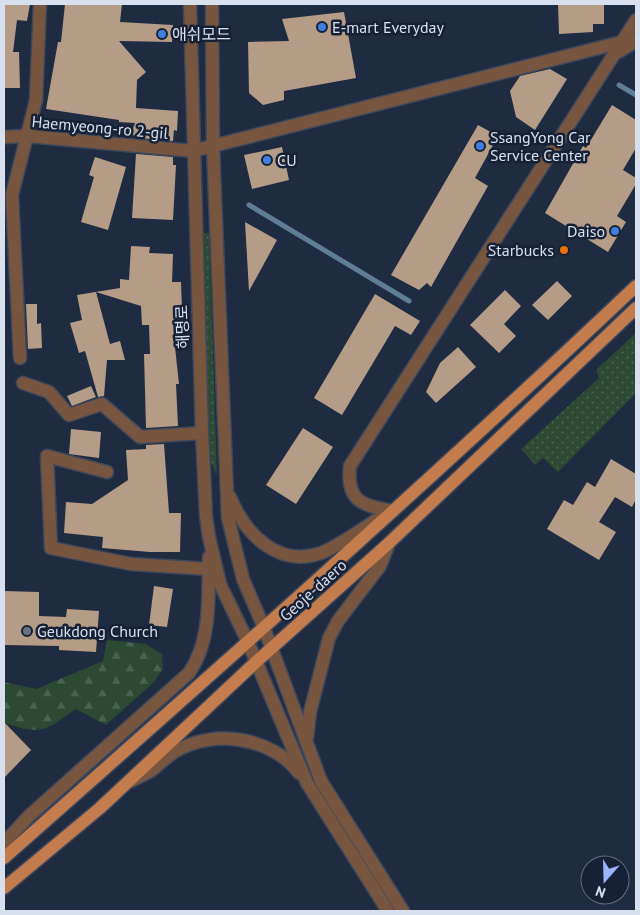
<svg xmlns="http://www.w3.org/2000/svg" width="640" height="915" viewBox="0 0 640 915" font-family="'PT Sans','Noto Sans KR',sans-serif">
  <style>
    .grass { fill: url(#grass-dots) }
    .forest { fill: url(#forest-firs) }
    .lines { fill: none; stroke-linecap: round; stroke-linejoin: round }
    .stream { stroke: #5e7d96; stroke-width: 5 }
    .building { fill: #b59c87 }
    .minor-casing { stroke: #3d485c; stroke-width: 15 }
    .major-casing { stroke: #3d485c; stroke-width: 15 }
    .minor { stroke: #78553f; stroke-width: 12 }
    .major { stroke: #c47c4d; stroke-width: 12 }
    .shop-dot { fill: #3f7fe0; stroke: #162136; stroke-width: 2 }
    .food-dot { fill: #e8710a; stroke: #162136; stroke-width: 2 }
    .worship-dot { fill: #6b7280; stroke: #162136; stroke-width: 2 }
    .labels { text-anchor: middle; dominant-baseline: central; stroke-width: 5; stroke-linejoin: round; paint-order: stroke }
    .poi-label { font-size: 16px; fill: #d8e0ee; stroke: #162136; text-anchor: start }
    .street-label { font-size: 16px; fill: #d8e0ee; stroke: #162136 }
  </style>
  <defs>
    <pattern id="grass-dots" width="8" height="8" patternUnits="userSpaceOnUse" patternTransform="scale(1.25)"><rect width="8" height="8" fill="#2b4933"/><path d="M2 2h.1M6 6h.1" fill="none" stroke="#496351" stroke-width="1.8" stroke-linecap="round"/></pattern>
    <pattern id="forest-firs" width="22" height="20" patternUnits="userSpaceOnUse" patternTransform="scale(1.25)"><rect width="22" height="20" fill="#2b4933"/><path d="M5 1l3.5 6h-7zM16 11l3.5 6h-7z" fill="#496351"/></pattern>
  </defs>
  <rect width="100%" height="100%" fill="#1f2b40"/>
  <g class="grass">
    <path d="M201,233h8l8,243 -10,-23z"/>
    <path d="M636,333v60l-78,79 -15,-14 -8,7 -14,-16 78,-71 -3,-8z"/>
  </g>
  <path class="forest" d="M107,640l39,4 16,10 1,15 -9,13 -48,43 -30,-16c-33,23 -33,26 -72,14v-41l32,7 67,-28z"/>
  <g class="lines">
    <g class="stream">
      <path d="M619,85l17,10"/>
      <path d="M249,205l160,96"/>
    </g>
  </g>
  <g class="building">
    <path d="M4,4h26l-3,17 -10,-1 -4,32h6l1,36h-16z"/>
    <path d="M65,4h57l-2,18 53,3 -1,17 -53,-1 27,31 -9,8 -1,28 42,3 -1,20 -3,-1 -1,11 -34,-3 -8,-4 4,-11 -16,-1v-2l-73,-11 12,-67h3z"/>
    <path d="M558,4h46v20h-11v8l-34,2z"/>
    <path d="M344,12l12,66 -72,13v9l-21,5 -14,-12 -1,-51 41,-1 -7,-22z"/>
    <path d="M550,69l17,10 -32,51 -19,-13 -6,-26 10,-15z"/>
    <path d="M612,105l24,15v28l-13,22 13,8v6l-19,32 9,6 -18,30 -63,-39 38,-67 3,2z"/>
    <path d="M478,125l20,11 -23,42 13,8 -57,101 -4,-4 -8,7 -28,-15z"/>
    <path d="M282,147l7,33 -37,9 -8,-34z"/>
    <path d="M136,154l37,3v8h3l-3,55 -41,-2z"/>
    <path d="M95,157l31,10 -18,63 -27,-8 13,-45 -5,-2z"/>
    <path d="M245,222l32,18 -28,51z"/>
    <path d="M131,246l19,1 -1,6 24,1 -1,28h9l2,55 -9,1 5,46h-3l2,42 -32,2 -2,-74h6l-1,-29h-7l-1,-19 -45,-14 14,52 10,-3 5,19h-18l-3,36 -6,1 -13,-46 -6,2 -9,-30 12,-3 -5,-25 43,-7v-9l9,1z"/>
    <path d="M557,281l15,15 -24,24 -16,-15z"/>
    <path d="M505,290l16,16 -17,18 12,12 -17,17 -29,-28z"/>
    <path d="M375,294l45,27 -9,14 -16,-9 -53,89 -28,-17z"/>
    <path d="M26,304h11v20l4,-1 1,25 -14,1z"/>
    <path d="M458,347l18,20 -40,36 -10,-11 14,-29z"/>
    <path d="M91,386l5,11 -24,9 -5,-10z"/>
    <path d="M303,428l30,19 -37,57 -30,-19z"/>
    <path d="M71,429l30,3 -2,26 -30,-4z"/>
    <path d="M164,444l5,69h12l-1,39h-30l-48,-4 1,-11 -39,-4 2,-31 26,2 36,-24 -2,-30 20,-1v-4z"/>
    <path d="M611,459l25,15v25l-4,8 -17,-10 -16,25 17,10 -17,28 -52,-31 17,-29 9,5 14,-23 8,5z"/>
    <path d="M154,586l19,3 -6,38 -18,-2z"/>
    <path d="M4,591l35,1v24l27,1 1,-8 32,2 -3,41 -37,-2v-4l-55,-1z"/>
    <path d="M4,722l27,28 -27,28z"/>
  </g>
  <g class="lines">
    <g class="minor-casing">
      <g id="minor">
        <path d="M190,4l12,429 4,83 3,21 11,47 28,58 59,141 81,128"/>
        <path d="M212,4l1,143 15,371 15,61 21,49 57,153 82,130"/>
        <path d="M618,52l18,-11"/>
        <path d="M4,137l23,-1 166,15 429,-109"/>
        <path d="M20,358l-8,-163 24,-95 4,-96"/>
        <path d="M23,383l26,9 20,23 33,-11 38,33 62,-4"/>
        <path d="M107,472l-60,-16 4,92 80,16 78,5"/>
        <path d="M230,497c15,37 48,71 91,56 17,-6 42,-25 59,-35"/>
        <path d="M393,511c-31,-6 -47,-9 -43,-45l286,-446"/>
        <path d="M307,737l3,-25 19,-74 9,-17 42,-55 9,-23"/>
        <path d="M131,781c7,-4 15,-7 21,-11 8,-6 15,-14 24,-19 39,-23 97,-13 123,22"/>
        <path d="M4,843l25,-27 160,-143c23,-33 19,-77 20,-116"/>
      </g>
    </g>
    <g class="major-casing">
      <g id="major">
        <path d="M4,858c213,-188 426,-377 632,-572"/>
        <path d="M4,888l96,-80 156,-146 133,-119 247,-235"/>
      </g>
    </g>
    <use href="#minor" class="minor"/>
    <use href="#major" class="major"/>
  </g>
  <g class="shop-dot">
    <circle cx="322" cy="27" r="5"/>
    <circle cx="162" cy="34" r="5"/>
    <circle cx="480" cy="146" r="5"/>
    <circle cx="267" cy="160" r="5"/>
    <circle cx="615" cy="231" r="5"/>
  </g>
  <circle class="food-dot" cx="564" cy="250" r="5"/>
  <circle class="worship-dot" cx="27" cy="631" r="5"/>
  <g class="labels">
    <g class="poi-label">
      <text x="332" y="27">E-mart Everyday</text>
      <text x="172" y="34">애쉬모드</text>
      <text x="490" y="137">SsangYong Car<tspan x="490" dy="18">Service Center</tspan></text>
      <text x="277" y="160">CU</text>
      <text x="605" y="231" text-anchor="end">Daiso</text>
      <text x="554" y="250" text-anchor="end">Starbucks</text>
      <text x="37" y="631">Geukdong Church</text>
    </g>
    <g class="street-label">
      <text transform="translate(100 127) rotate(5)">Haemyeong-ro 2-gil</text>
      <text transform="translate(182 327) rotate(-92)">해명로</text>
      <text transform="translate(313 590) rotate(-42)">Geoje-daero</text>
    </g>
  </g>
  <rect width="640" height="915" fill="none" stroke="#d8e0ee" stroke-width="10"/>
  <g transform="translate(605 880) rotate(200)"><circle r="24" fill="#162136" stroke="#646d80"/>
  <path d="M0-4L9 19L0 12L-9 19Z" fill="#9bb4fd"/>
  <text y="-8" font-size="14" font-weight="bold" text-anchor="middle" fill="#d8e0ee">N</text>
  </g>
</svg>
